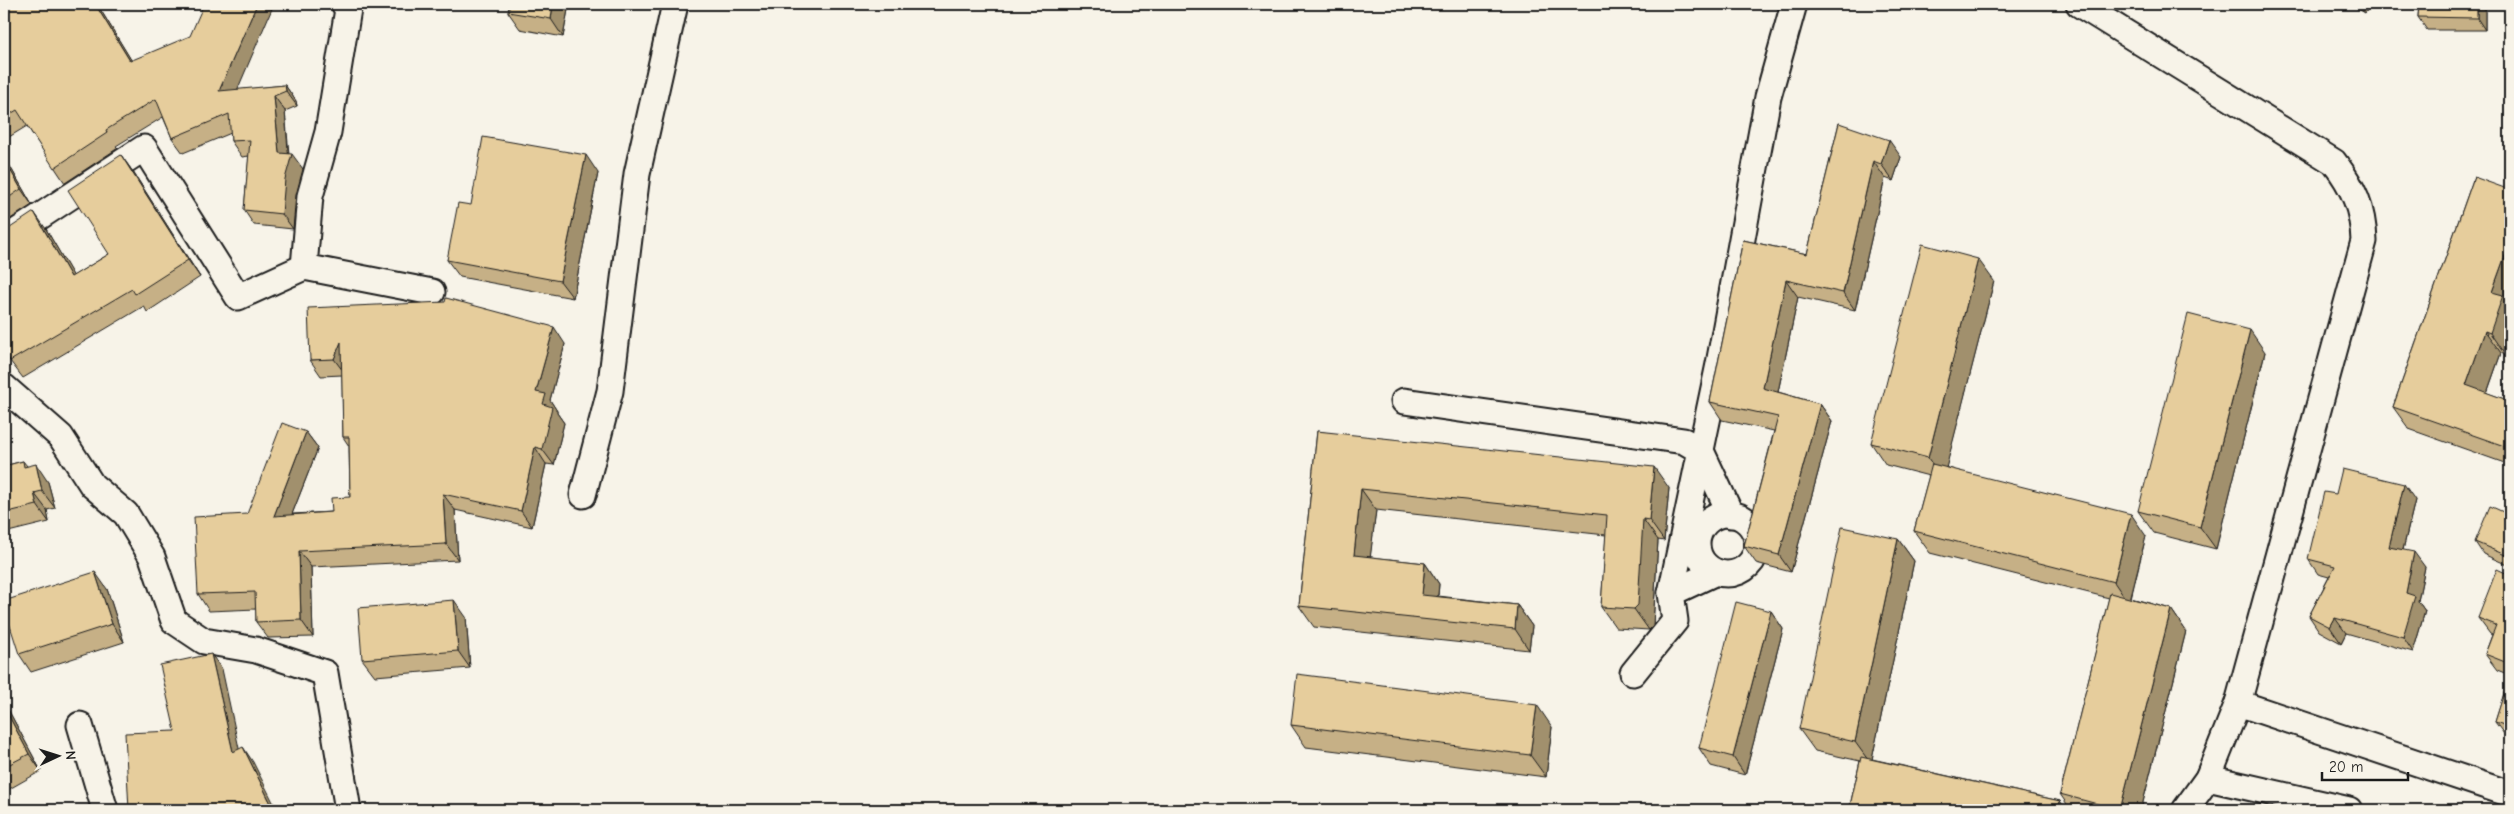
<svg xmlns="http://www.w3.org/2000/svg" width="2514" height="814" viewBox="0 0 2514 814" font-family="'Comic Neue',sans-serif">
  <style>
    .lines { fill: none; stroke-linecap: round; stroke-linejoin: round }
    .street-casing { stroke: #1c1c1c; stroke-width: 29 }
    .street { stroke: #f7f3e8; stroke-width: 25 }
    .wall { fill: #c6b086; stroke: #1c1c1c }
    .shaded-wall { fill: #a1906d; stroke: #1c1c1c }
    .building { fill: #e6cd9c; stroke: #1c1c1c }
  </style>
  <rect width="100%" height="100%" fill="#f7f3e8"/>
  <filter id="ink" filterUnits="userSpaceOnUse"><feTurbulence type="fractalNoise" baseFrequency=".02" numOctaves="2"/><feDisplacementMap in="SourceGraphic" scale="10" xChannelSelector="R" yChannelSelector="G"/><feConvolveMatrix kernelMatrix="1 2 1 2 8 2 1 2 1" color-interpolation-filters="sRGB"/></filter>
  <g filter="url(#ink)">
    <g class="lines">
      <g class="street-casing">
        <g id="street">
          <path d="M2079,4l255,158c20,26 29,47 30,79l-126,462 -30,75 -23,32"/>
          <path d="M4,240l140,-92 94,149 66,-30 128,25"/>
          <path d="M304,267l6,-71 18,-64 20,-123 -4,-5"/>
          <path d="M4,387l57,50 31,48 34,29 26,43 22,64 30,20 52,9 69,23 23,137"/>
          <path d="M1404,401l280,40 17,10 30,64"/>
          <path d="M583,495l27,-104 27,-217 38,-170"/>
          <circle cx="1727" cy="544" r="30"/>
          <path d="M1671,593l48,-229 49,-267 26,-93"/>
          <path d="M1633,673l42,-52 -4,-28 45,-21"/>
          <path d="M2238,703l272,91"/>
          <path d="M80,725l25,85"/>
          <path d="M2208,778l141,32"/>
        </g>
      </g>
      <use href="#street" class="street"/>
    </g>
    <g class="wall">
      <path d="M4,4h93l34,56 106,30 48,-5 11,16 1,5 -12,5 4,43 14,15 -7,26 -3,34 -39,-4 -10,-15 5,-54 -7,1 -11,-16v-8l-48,20 -11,-15 -9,-21 -47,29 2,2 -53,35 -38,-57 -23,14z"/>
      <path d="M510,4h59l-6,33 -43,-8 -12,-17z"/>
      <path d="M2350,4h21l-6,9z"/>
      <path d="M2419,4h66v26h-58l-9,-13z"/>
      <path d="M1839,123l62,34 -8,24 -8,-3 -30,132 -57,-13 -20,95 42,12 12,17 -41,151 -35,-9 -12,-17 30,-115 -52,-11 -12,-18 33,-162 64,14z"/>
      <path d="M121,155l12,17 67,105 -53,35 -3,-6 -121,72 -13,-17 36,-132 27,47 36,-22z"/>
      <path d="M4,156l28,49 -28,18z"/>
      <path d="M598,173l-25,125 -113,-21 -13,-17 24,-55z"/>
      <path d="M2474,177l31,178 -4,-2 -14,40 23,8v64l-101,-36 -16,-22z"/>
      <path d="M1994,281l-48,186 200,69 -15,62 40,11 15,22 -45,179h-70l-11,-16 49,-196 -179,-45 -16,-22 15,-55 -43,-11 -15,-22z"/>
      <path d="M565,344l-15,56 7,11v2l7,10 -10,42 -8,-1 -14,63 -77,-17 3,50 -147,7 2,70 -45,1 -12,-16v-13l-47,2 -11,-17 49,-80 59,-82 12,16 -26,66 40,-2 18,-15 -1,-51 -6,-9 -1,-62 -21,1 -11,-16z"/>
      <path d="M2265,352l-49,197 -62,-16 -16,-22z"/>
      <path d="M1317,431l352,57 -5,53 -6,-1 -5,86 -4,4 -33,-2 -15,-21 5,-72 -230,-25 -6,47 55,6 14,21 -1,12 79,9 15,21 -3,24 -215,-23 -15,-21z"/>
      <path d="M23,461l4,5 21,16 7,26 -8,2 2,12 -45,11v-67z"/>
      <path d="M2336,494l79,6 -12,50 22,17 -7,34 7,10 -12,41 -67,-19 -5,10 -22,-12 -10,-15 20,-39 -11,-3 -10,-15z"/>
      <path d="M2510,515v51l-27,-12 -8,-12z"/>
      <path d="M1898,539l16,22 -42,198 188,42 6,9h-217l11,-49 -45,-10 -16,-22z"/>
      <path d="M2510,575v164l-3,-1 -12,-16 15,-47 -13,-5 -12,-16 7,-19 -2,-1 -12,-16z"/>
      <path d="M107,589l17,53 -93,30 -12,-18z"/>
      <path d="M1771,611l12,18 -38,146 -34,-9 -12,-18z"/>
      <path d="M466,617l4,51 -95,8 -13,-17z"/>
      <path d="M4,702l37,69 -37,21z"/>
      <path d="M1291,725l261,2 -6,50 -240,-30z"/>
    </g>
    <g class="shaded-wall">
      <path d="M95,4h2l44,72 -11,-15z"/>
      <path d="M257,4h17l-44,103 -11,-16z"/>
      <path d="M553,4h16l-6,33 -12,-18z"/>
      <path d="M2358,4h13l-6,9z"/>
      <path d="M2477,4h8v26l-8,-12z"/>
      <path d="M285,85l11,16 1,5 -11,-15z"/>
      <path d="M274,96l11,15 4,52 3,-9 11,15 -7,26 -3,34 -11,-15 -3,-61z"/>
      <path d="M1889,140l12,17 -8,24 -12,-17z"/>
      <path d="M121,155l12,17 67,105 -12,-17z"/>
      <path d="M586,155l12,18 -25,125 -13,-17z"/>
      <path d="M4,156l28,49 -11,-16 -17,-30z"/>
      <path d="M1873,161l12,17 -30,132 -12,-17z"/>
      <path d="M34,212l12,17 38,65 -13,-17z"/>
      <path d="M2510,242v97l-5,16 -15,-22 2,-41z"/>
      <path d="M1978,259l16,22 -51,199 -15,-22z"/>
      <path d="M1786,280l12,17 -23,109 -12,-18z"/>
      <path d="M554,327l11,17 -15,56 7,11v2l7,10 -10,42 -12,-16 -6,-57z"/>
      <path d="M2250,330l15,22 -49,197 -16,-22z"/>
      <path d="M2485,331l16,22 -19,54 -16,-22z"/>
      <path d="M341,342l5,33 -12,-16z"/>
      <path d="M1820,404l12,17 -41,151 -12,-17z"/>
      <path d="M306,432l12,16 -33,84 -11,-16z"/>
      <path d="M535,447l11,17 -14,63 -11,-16z"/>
      <path d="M36,464l12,18 7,26 -13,-17z"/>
      <path d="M1654,467l15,21 -5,53 -15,-21z"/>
      <path d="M2404,484l11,16 -15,62 -11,-15z"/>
      <path d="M1361,489l15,21 -8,66 -14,-21z"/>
      <path d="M34,493l13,17 2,12 -12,-17z"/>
      <path d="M443,494l12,16 3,50 -12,-16z"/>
      <path d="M2131,514l15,22 -17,68 -15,-22z"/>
      <path d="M1643,519l15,21 -5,86 -4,4 -15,-21z"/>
      <path d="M1898,539l16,22 -43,203 -16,-22z"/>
      <path d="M299,551l12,16 2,70 -12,-17z"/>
      <path d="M2414,552l11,15 -7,34 7,10 -12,41 -10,-15 3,-44z"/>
      <path d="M1425,563l14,21 -3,32 -14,-21z"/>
      <path d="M95,572l12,17 17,53 -12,-18z"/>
      <path d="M454,600l12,17 4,51 -12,-17z"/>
      <path d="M1517,605l15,21 -3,24 -14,-21z"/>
      <path d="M2171,609l15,22 -45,179h-21z"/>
      <path d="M1771,611l12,18 -38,146 -12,-18z"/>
      <path d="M2335,618l11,15 -5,10 -11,-16z"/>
      <path d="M211,654l11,15 21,98 -10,-15z"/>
      <path d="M4,702l37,69 -12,-17 -25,-47z"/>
      <path d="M1537,705l15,22 -6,50 -16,-22z"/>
      <path d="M243,747l10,15 24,48h-3z"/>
      <path d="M2060,801l6,9h-8z"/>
    </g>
    <g class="building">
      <path d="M4,4h91l35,57 60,-25 14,-32h53l-38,87 66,-6 1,6 -12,5 5,57 13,1 -7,25 -3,35 -38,-4 6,-70 -19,1 -2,-27 -57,24 -16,-39 -50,31 1,3 -53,35 -37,-58 -13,8z"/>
      <path d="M510,4h43l-2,15 -43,-7z"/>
      <path d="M2419,4h58v14l-59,-1z"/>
      <path d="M1839,123l50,17 -8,24 -8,-3 -30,132 -57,-13 -23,108 57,16 -41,151 -35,-9 34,-129 -68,-15 33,-162 64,14z"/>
      <path d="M483,137l103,18 -26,126 -113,-21 11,-57 13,2z"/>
      <path d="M121,155l67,105 -53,34 -3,-5 -122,72 -6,-12v-117l30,-20 37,65 38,-23 -41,-64z"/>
      <path d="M4,159l17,30 -17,12z"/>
      <path d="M2474,177l36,13v52l-18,50 11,3 -13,38 -5,-2 -19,54 44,16v47l-117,-41z"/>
      <path d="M1922,244l56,15 -50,199 -57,-15z"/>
      <path d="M446,298l108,29 -18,65 10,2 -3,10 9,3 -10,42 -7,-2 -14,64 -78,-17 3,50 -147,7 2,69 -45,2 -1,-30 -57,2 -4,-77 53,-3 35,-91 24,9 -32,84 58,-4 -1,-14 19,-1 -1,-60h-6l-2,-95 -7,17 -24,1 -2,-52 137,-6z"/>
      <path d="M2188,314l62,16 -50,197 -62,-16z"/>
      <path d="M1317,431l337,36 -5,53 -6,-1 -5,86 -4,4 -33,-2 6,-92 -246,-26 -7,66 71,8 -3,32 95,10 -2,24 -216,-23z"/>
      <path d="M23,461l1,6 12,-3 6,27 -8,2 3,12 -33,8v-47z"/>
      <path d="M1932,464l199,50 -17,68 -200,-51z"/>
      <path d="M2342,469l62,15 -15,63 25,5 -8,41 9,3 -12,41 -68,-19 -5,9 -21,-11 26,-50 -27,-7 16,-67 12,2z"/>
      <path d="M2490,506l20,9v42l-35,-15z"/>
      <path d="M1842,527l56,12 -43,203 -56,-13z"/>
      <path d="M2497,569l13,6v89l-25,-10 11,-29 -18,-7z"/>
      <path d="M95,572l17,52 -93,30 -15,-47v-6z"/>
      <path d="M2110,593l61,16 -51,201 -60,-16z"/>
      <path d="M454,600l4,51 -96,8 -4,-51z"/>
      <path d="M1736,602l35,9 -38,146 -34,-9z"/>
      <path d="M211,654l22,98 10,-5 31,63h-145l-4,-77 50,-2 -15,-66z"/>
      <path d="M1297,674l240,31 -7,50 -239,-30z"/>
      <path d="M2510,674v53l-15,-5z"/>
      <path d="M4,707l25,47 -25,13z"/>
      <path d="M1861,757l199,44 -2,9h-209z"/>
    </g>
  </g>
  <rect width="2514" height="814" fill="none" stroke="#f7f3e8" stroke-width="20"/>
  <rect x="10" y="10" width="2494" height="794" fill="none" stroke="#1c1c1c" stroke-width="2" filter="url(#ink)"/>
  <g transform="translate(58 756) rotate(86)" stroke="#f7f3e8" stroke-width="4" paint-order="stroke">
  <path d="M0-4L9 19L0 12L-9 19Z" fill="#1c1c1c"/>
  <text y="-8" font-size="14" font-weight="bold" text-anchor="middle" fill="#1c1c1c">N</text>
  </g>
  <path d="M2322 772v8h86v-8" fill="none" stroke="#1c1c1c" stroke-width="2.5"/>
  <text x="2329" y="772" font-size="15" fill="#1c1c1c" stroke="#f7f3e8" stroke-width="4" paint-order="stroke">20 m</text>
</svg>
